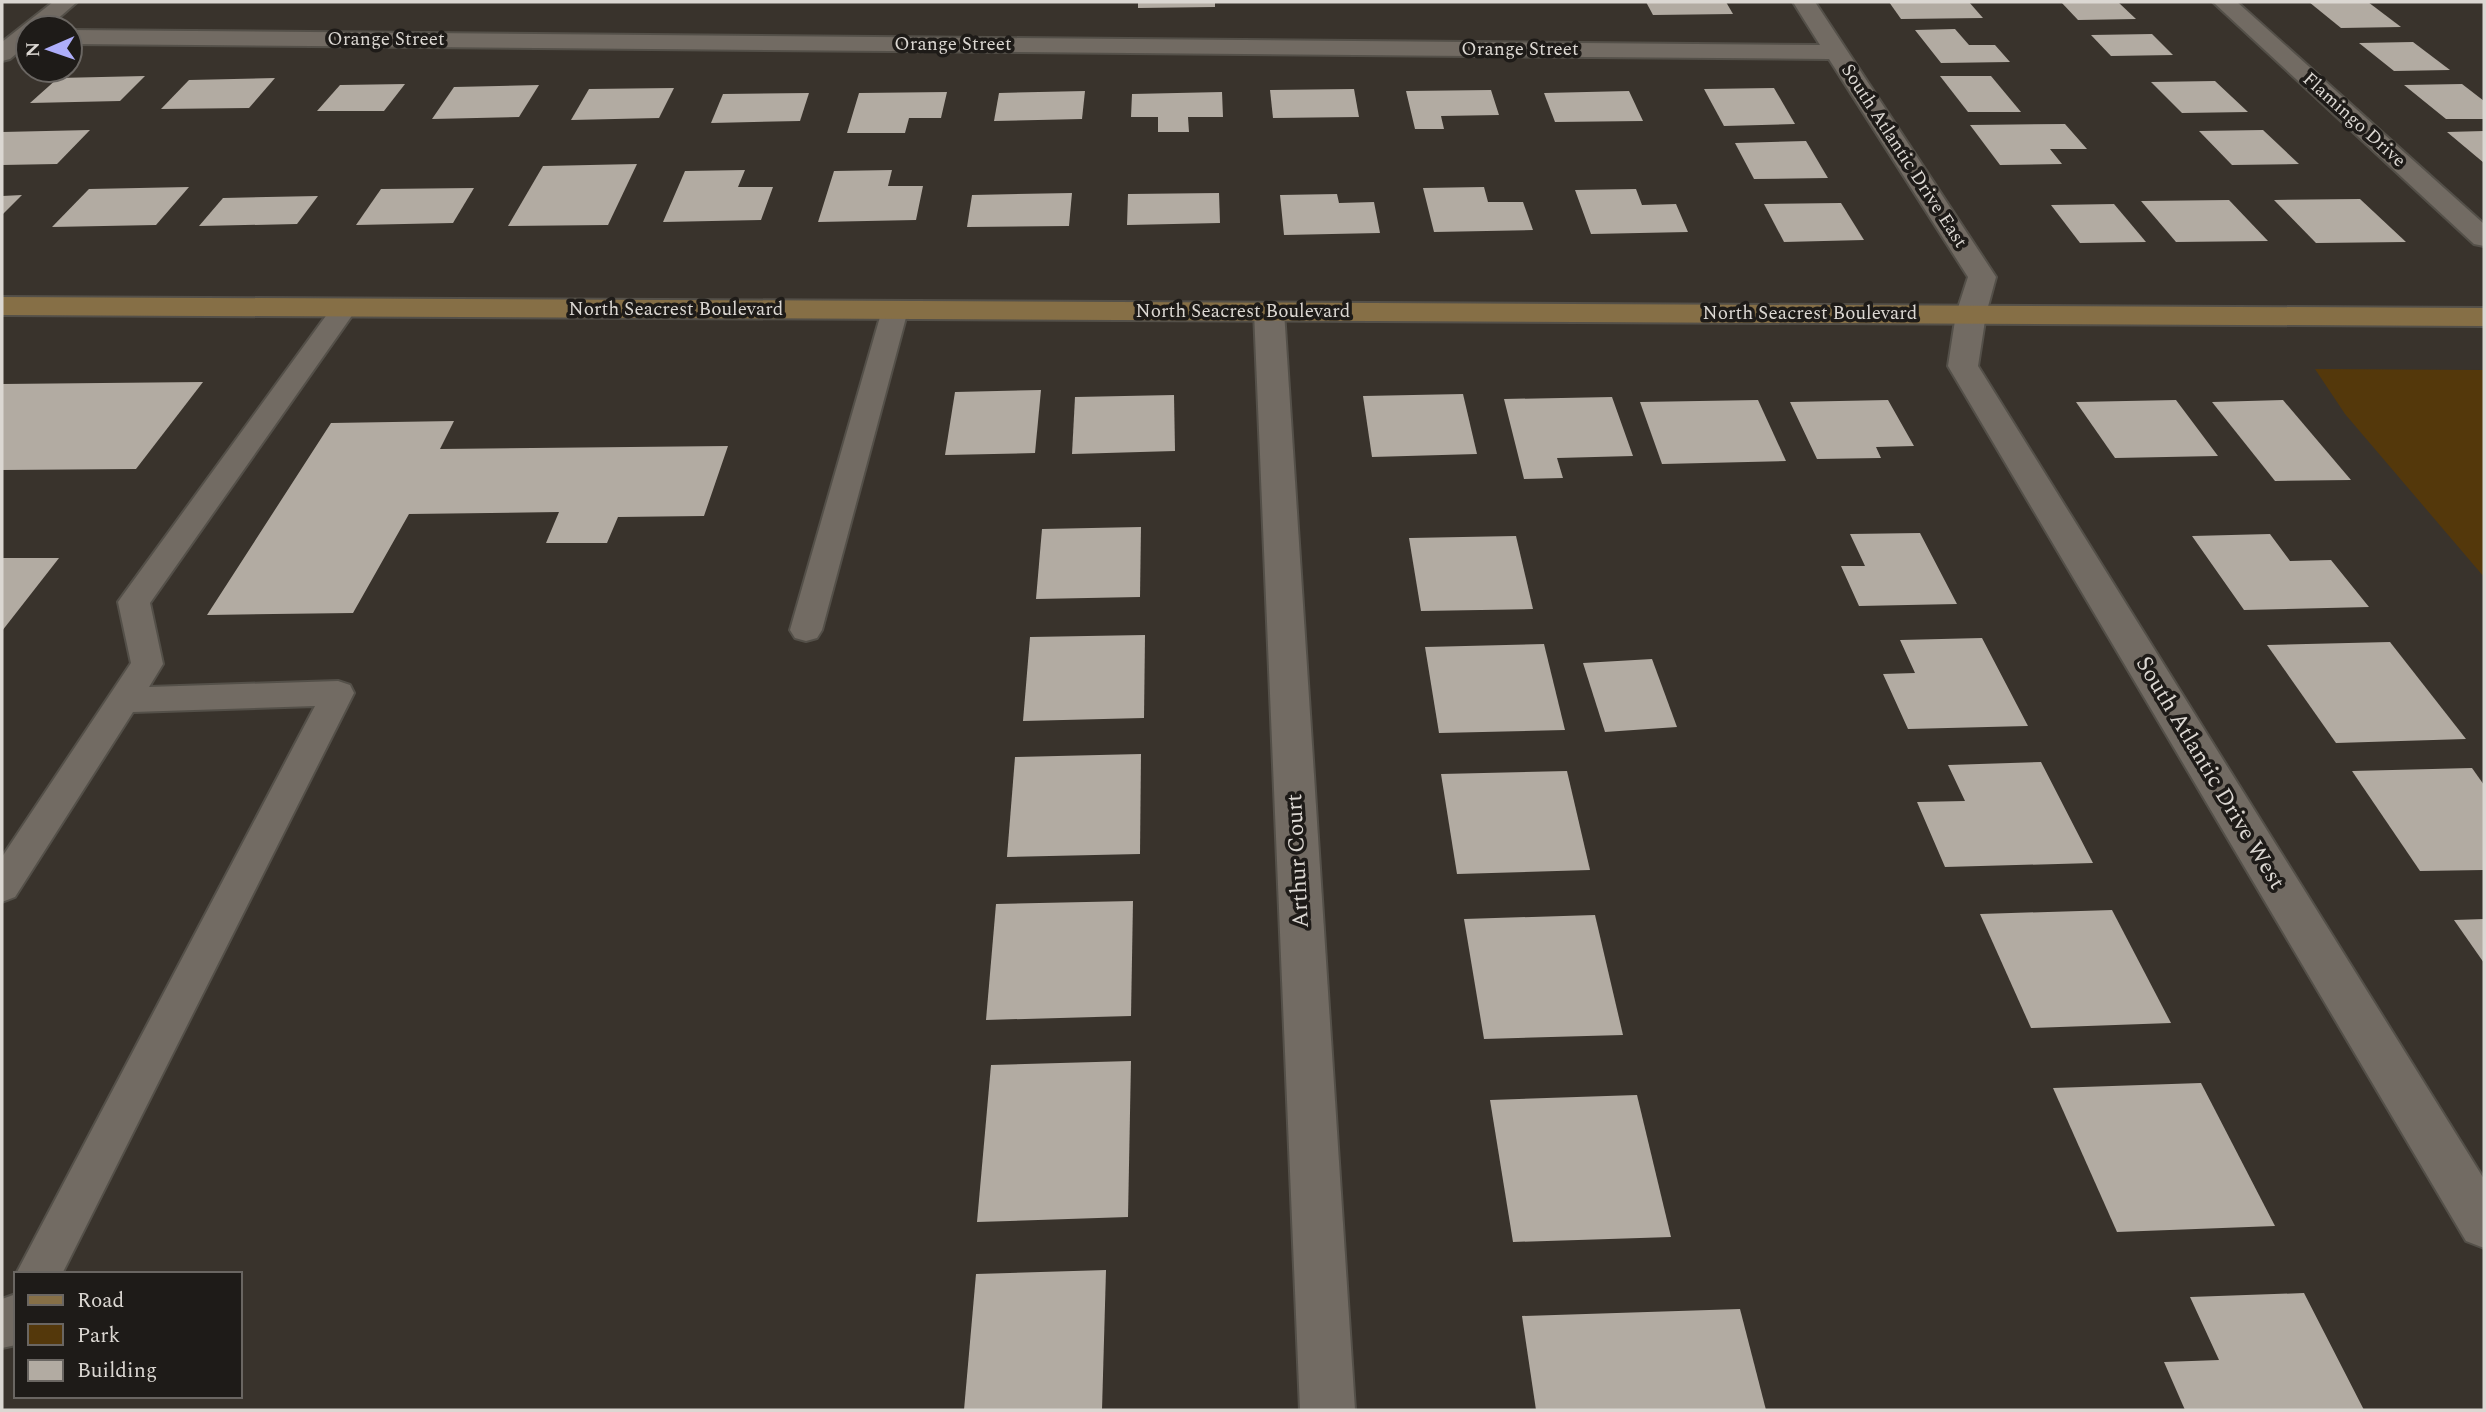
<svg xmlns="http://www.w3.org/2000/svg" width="2486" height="1412" viewBox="0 0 2486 1412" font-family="Spectral,serif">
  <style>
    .green { fill: #54380b }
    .building { fill: #b2aba2 }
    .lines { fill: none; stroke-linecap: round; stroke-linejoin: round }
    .lane-casing { stroke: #545049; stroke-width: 4 }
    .street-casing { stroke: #545049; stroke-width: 4 }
    .secondary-casing { stroke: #545049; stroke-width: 4 }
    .lane { fill: #726b63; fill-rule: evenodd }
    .street { fill: #726b63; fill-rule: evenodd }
    .secondary { fill: #866f46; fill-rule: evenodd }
    .labels { text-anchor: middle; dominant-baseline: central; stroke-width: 7; stroke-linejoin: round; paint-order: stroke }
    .far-street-label { font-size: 19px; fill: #dbd7d2; stroke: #1e1b18 }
    .street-label { font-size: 23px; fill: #dbd7d2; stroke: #1e1b18 }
  </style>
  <rect width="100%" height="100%" fill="#39332c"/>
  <path class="green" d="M2315,369l169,1v207l-139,-163z"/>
  <g class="building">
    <path d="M1138,2h77v5l-77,1z"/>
    <path d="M1646,2h80l7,12 -80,1z"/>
    <path d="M1889,2h80l14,16 -82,1z"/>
    <path d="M2061,2h57l18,17 -58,1z"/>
    <path d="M2309,2h59l33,25 -60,1z"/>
    <path d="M1955,29l14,16h26l15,17 -69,1 -26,-33z"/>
    <path d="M2152,34l21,21 -62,1 -20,-21z"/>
    <path d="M2413,42l37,28 -56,1 -35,-28z"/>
    <path d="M145,76l-25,25 -90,2 28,-25z"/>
    <path d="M1940,76h51l30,36h-53z"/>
    <path d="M275,78l-26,30 -88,1 28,-29z"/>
    <path d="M2215,81l33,31 -66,1 -31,-31z"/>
    <path d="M405,84l-21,27h-67l23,-26z"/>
    <path d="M2462,84l22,17v18h-38l-42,-34z"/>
    <path d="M539,85l-20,32 -87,2 22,-32z"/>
    <path d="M674,88l-15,30 -88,2 18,-31z"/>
    <path d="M1774,88l21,36 -71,2 -20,-37z"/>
    <path d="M1354,89l5,28 -86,1 -3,-28z"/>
    <path d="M1491,90l8,25 -58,1 3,13h-29l-9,-38z"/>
    <path d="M1085,91l-3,28 -88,2 5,-28z"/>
    <path d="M1629,91l14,30 -88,1 -11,-29z"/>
    <path d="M947,92l-6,26h-32l-4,15h-58l12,-40z"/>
    <path d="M1222,92l1,25h-35l1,15h-31v-15h-27l1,-23z"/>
    <path d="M809,93l-9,28 -89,2 12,-29z"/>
    <path d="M2065,124l22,25h-37l12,15 -62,1 -30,-40z"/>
    <path d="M90,130l-33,34 -55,1v-33z"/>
    <path d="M2263,130l36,34 -67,1 -33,-34z"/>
    <path d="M2484,131v32l-37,-31z"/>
    <path d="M1806,141l22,37 -74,1 -19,-36z"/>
    <path d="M637,164l-29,61 -100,1 35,-60z"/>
    <path d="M745,170l-7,17h35l-12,33 -98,2 22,-51z"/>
    <path d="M892,170l-4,16h35l-7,34 -98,2 16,-51z"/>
    <path d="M189,187l-33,38 -104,2 37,-38z"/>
    <path d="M1484,187l4,15h35l10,28 -99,2 -11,-44z"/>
    <path d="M474,188l-21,35 -97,2 25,-36z"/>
    <path d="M1636,189l6,16 34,-1 12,28 -97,2 -16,-44z"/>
    <path d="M1072,193l-3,33 -102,1 5,-32z"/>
    <path d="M1219,193l1,30 -93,2 1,-31z"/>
    <path d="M1337,194l2,9 35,-1 6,31 -96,2 -4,-40z"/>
    <path d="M22,195l-20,20v-19z"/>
    <path d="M318,196l-21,28 -98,2 24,-28z"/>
    <path d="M2360,199l46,43 -90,1 -42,-43z"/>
    <path d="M2229,200l39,41 -92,1 -35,-41z"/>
    <path d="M1841,203l23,37 -80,2 -20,-38z"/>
    <path d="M2114,204l32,38 -66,1 -29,-38z"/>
    <path d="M203,382l-67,87 -134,1v-86z"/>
    <path d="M1041,390l-6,63 -90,2 10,-63z"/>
    <path d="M1463,394l14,60 -105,3 -9,-61z"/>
    <path d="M1174,395l1,56 -103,3 3,-57z"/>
    <path d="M1612,397l21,59 -76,2 6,20 -39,1 -20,-80z"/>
    <path d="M1758,400l28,61 -124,3 -22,-62z"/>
    <path d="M1888,400l26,46 -38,1 5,11 -64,1 -27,-57z"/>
    <path d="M2176,400l42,56 -103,2 -39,-56z"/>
    <path d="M2283,400l68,80 -76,1 -63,-79z"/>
    <path d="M454,421l-14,28 288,-3 -24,70 -86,1 -11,26h-61l13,-31 -150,2 -56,99 -146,2 124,-192z"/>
    <path d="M1141,527l-1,70 -104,2 6,-70z"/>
    <path d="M1920,533l37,71 -98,2 -18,-40h24l-15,-32z"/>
    <path d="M2270,534l20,27 41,-1 38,47 -125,3 -52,-74z"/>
    <path d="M1516,536l17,73 -112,2 -12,-73z"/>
    <path d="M2,558h57l-57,73z"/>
    <path d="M1145,635l-1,83 -121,3 7,-84z"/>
    <path d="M1982,638l46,88 -120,3 -25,-55 32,-1 -15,-33z"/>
    <path d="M2390,642l76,97 -130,4 -69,-98z"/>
    <path d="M1544,644l21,86 -126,3 -14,-86z"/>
    <path d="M1652,659l25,68 -72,5 -22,-69z"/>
    <path d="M1141,754l-1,100 -133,3 8,-100z"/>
    <path d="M2041,762l52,101 -148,4 -28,-65 48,-1 -17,-36z"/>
    <path d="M2472,768l12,17v85l-64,1 -68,-100z"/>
    <path d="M1567,771l23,99 -133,4 -16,-100z"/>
    <path d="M1133,901l-2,115 -145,4 10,-116z"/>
    <path d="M2112,910l59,113 -140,5 -51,-114z"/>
    <path d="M1595,915l28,120 -139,4 -20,-120z"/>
    <path d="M2484,919v44l-30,-43z"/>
    <path d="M1131,1061l-3,156 -151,5 14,-157z"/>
    <path d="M2201,1083l74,143 -158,6 -64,-144z"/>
    <path d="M1637,1095l34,142 -158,5 -23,-142z"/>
    <path d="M1106,1270l-4,140h-138l12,-136z"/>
    <path d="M2304,1293l60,117h-179l-21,-48 55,-2 -29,-63z"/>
    <path d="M1740,1309l26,101h-230l-14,-94z"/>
  </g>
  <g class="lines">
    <g class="lane-casing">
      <g id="lane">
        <path d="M345,299l9,3 4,5 -208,296 13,61 -14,23 189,-6 12,4 4,8 -292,581h-46l299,-568 -182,6 -118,185 -13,5v-45l129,-194 -13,-61 5,-7 213,-293z"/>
        <path d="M895,302l9,3 4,5 -86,320 -5,8 -11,3 -11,-3 -5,-8 92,-320 4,-5z"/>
        <path d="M16,1294v51l-14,3v-49z"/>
      </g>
    </g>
    <g class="street-casing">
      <g id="street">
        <path d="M53,2h24l-30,26h-19v16l-18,15 -8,2v-19z"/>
        <path d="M1793,2h22l181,275 -10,37 -8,52 506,813v69l-18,-7 -518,-875 8,-52 12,-37 -139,-218 -1759,-15v-14l1750,15z"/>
        <path d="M2213,2h24l247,222v22l-10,-2z"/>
        <path d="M1269,302l10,3 5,6 71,1099h-55l-46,-1099 5,-6z"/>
      </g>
    </g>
    <g class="secondary-casing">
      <path id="secondary" d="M2,297l2482,11v18l-2482,-11z"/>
    </g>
    <use href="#lane" class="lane"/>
    <use href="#street" class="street"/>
    <use href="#secondary" class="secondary"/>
  </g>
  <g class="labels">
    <g class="far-street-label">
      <text x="386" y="39">Orange Street</text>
      <text x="953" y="44">Orange Street</text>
      <text x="1520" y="49">Orange Street</text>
      <text transform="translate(2354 120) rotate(42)">Flamingo Drive</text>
      <text transform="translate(1904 156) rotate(57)">South Atlantic Drive East</text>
      <text x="676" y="309">North Seacrest Boulevard</text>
      <text x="1243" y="311">North Seacrest Boulevard</text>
      <text x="1810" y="313">North Seacrest Boulevard</text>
    </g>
    <g class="street-label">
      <text transform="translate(2210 773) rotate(59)">South Atlantic Drive West</text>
      <text transform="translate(1298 861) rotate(-93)">Arthur Court</text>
    </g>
  </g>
  <rect width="2486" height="1412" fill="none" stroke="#dbd7d2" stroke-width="7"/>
  <rect x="14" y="1272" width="228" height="126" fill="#1e1b18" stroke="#6a6662" stroke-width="2"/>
  <rect x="28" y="1295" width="35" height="10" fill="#866f46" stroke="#6a6662" stroke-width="2"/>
  <text x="77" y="1307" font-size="21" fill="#dbd7d2">Road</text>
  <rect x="28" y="1324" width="35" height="21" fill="#54380b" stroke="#6a6662" stroke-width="2"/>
  <text x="77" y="1342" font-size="21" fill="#dbd7d2">Park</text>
  <rect x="28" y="1360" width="35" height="21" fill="#b2aba2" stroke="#6a6662" stroke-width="2"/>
  <text x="77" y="1377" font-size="21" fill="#dbd7d2">Building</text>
  <g transform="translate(49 49) rotate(268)"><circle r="33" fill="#1e1b18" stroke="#6a6662" stroke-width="2"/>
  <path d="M0-5L12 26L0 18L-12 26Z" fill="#aeaefa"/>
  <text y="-10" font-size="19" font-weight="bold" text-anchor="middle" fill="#dbd7d2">N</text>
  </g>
</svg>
